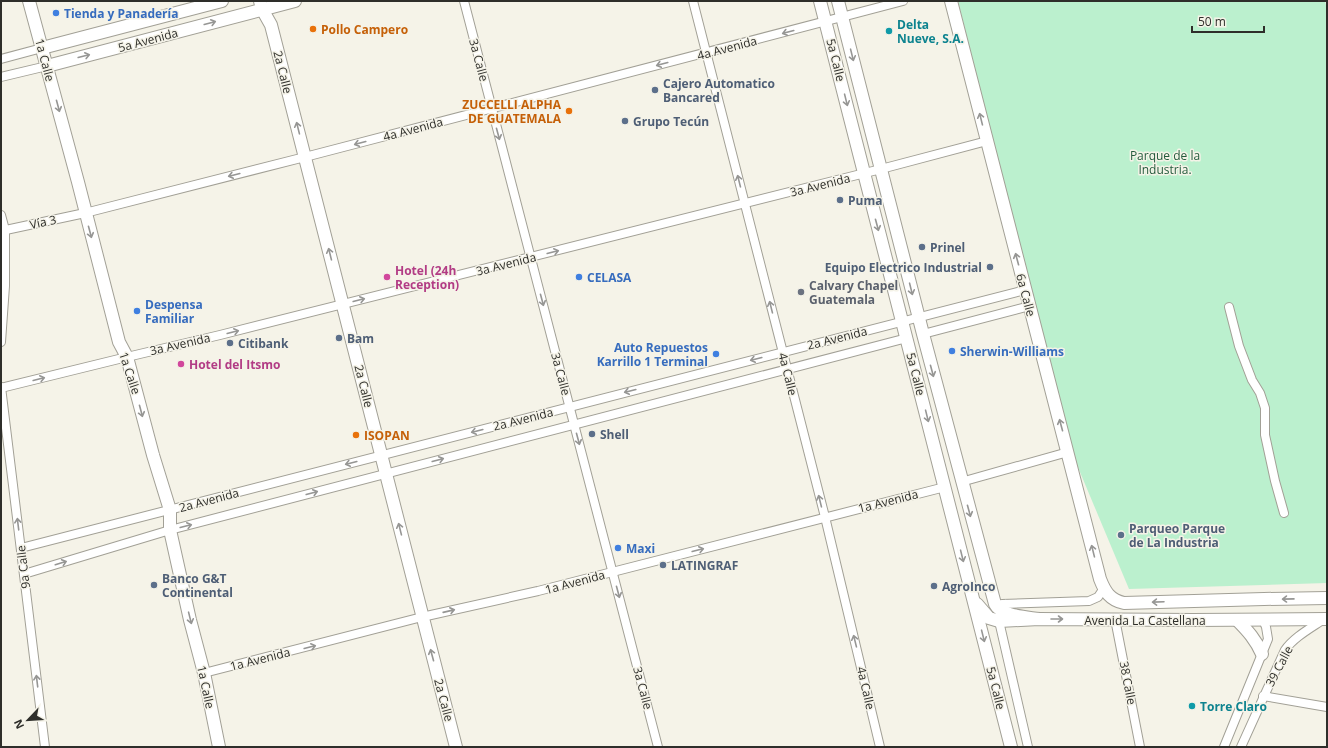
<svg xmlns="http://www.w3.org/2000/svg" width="1328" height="748" viewBox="0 0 1328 748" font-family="'Open Sans',sans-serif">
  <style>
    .green { fill: #bbf0ce }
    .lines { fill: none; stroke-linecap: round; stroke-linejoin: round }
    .street-casing { stroke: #a2a096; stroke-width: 10 }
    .secondary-casing { stroke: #a2a096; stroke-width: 14 }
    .street { stroke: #fff; stroke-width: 8 }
    .secondary { stroke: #fff; stroke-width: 12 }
    .oneway { stroke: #969694 }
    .shop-dot { fill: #3f7fe0; stroke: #f5f3e8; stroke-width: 1.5 }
    .food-dot { fill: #e8710a; stroke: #f5f3e8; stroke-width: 1.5 }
    .culture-dot { fill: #0f9aa8; stroke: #f5f3e8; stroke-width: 1.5 }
    .service-dot { fill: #5c6f8a; stroke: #f5f3e8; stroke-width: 1.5 }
    .hotel-dot { fill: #d1479c; stroke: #f5f3e8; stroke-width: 1.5 }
    .worship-dot { fill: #6b7280; stroke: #f5f3e8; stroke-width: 1.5 }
    .labels { text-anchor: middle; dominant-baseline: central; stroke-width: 3; stroke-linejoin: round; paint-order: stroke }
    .shop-label { font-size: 12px; font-weight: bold; fill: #366cbe; stroke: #f5f3e8; text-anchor: start }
    .culture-label { font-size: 12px; font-weight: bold; fill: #0d838f; stroke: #f5f3e8; text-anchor: start }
    .food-label { font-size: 12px; font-weight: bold; fill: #c56008; stroke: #f5f3e8; text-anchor: start }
    .street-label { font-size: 12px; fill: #2e2e2a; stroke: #f5f3e8 }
    .service-label { font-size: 12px; font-weight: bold; fill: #4e5e75; stroke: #f5f3e8; text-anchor: start }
    .park-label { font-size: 12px; fill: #235b3c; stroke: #f5f3e8 }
    .hotel-label { font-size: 12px; font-weight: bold; fill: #b23c85; stroke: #f5f3e8; text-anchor: start }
    .worship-label { font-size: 12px; font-weight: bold; fill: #5b616d; stroke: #f5f3e8; text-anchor: start }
  </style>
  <rect width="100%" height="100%" fill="#f5f3e8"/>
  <path class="green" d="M958,1h367l2,8v574l-198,6 -57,-136z"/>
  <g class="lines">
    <g class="street-casing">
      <g id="street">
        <path d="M464,1l194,746"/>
        <path d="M693,1l132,516 55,230"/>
        <path d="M1,59l41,-11"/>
        <path d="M1,77l46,-11"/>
        <path d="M1,215l4,15v56l-4,56"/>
        <path d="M1,231l84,-18 220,-56 598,-156"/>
        <path d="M1229,307l10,39 13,34 8,13 5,15v27l10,46 9,32"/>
        <path d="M923,334l107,-28"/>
        <path d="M1,387l44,360"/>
        <path d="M1,388l126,-31 93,-22 661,-166 106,-28"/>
        <path d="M961,482l107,-30"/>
        <path d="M21,548l1004,-258"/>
        <path d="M24,574l146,-44 737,-192"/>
        <path d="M1002,604l87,-3 9,-4 6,-9"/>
        <path d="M1006,604l-4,7 -3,10 29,126"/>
        <path d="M1115,619l25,128"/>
        <path d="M204,673l218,-56 116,-26 407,-104"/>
        <path d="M1263,696l64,11"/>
        <path d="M1224,747l44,-108 -2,-12 -3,-7"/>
        <path d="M1241,747l44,-97c9,-13 26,-22 39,-31"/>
      </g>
    </g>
    <g class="secondary-casing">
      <g id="secondary">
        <path d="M29,1l49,181 41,160 8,15 26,98 17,55v20l20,90 14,53 15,74"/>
        <path d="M260,1l2,8 9,16 185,722"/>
        <path d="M820,1l191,746"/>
        <path d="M838,1l85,333 72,270c6,12 31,13 44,15"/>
        <path d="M951,1l149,578c5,13 10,21 24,24l140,-4 63,-1"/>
        <path d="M42,48l180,-47"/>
        <path d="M47,66l248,-65"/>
        <path d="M977,604l12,14 10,3 40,-2 154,1 134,-1"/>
        <path d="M1237,620c11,11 19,20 25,34"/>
      </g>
    </g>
    <use href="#street" class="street"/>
    <use href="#secondary" class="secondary"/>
  </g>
  <defs><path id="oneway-shaft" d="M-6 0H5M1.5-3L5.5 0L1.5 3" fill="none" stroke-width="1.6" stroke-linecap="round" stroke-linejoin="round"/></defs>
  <g class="oneway">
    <use href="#oneway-shaft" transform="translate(210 23) rotate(-15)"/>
    <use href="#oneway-shaft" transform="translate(788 32) rotate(165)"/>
    <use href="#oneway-shaft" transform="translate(852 55) rotate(76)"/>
    <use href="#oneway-shaft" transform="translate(84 56) rotate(-14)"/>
    <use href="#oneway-shaft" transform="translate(662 64) rotate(165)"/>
    <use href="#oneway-shaft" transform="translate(846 100) rotate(76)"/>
    <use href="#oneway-shaft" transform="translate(58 106) rotate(75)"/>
    <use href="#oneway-shaft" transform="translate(981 119) rotate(-104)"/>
    <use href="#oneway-shaft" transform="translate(298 128) rotate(-104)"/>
    <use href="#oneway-shaft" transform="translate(498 134) rotate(75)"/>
    <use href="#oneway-shaft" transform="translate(360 143) rotate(165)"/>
    <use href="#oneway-shaft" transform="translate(234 175) rotate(166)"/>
    <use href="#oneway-shaft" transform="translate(739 181) rotate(-104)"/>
    <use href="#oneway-shaft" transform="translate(877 225) rotate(75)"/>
    <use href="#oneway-shaft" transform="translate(90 232) rotate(75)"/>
    <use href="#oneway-shaft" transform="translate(553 252) rotate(-14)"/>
    <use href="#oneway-shaft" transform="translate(330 254) rotate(-104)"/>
    <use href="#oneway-shaft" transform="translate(1017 259) rotate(-105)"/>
    <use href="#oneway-shaft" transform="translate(911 289) rotate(76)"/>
    <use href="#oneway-shaft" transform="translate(359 300) rotate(-14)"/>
    <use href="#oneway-shaft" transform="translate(542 300) rotate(75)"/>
    <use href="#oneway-shaft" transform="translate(771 307) rotate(-104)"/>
    <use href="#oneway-shaft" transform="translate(233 332) rotate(-14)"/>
    <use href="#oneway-shaft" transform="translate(756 359) rotate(166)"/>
    <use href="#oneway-shaft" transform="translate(932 371) rotate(75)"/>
    <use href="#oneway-shaft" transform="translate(39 379) rotate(-14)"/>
    <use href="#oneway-shaft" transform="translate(630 391) rotate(166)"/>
    <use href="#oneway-shaft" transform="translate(141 411) rotate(75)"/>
    <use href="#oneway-shaft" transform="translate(927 416) rotate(76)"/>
    <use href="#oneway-shaft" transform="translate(1061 425) rotate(-105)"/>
    <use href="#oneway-shaft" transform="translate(477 431) rotate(166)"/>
    <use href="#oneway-shaft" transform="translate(578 439) rotate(75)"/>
    <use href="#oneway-shaft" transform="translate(438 460) rotate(-15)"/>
    <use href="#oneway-shaft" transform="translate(351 463) rotate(166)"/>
    <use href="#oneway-shaft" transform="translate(312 493) rotate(-15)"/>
    <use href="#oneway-shaft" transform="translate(820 501) rotate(-104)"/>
    <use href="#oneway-shaft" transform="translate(969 511) rotate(75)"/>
    <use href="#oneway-shaft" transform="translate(18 524) rotate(-97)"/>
    <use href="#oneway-shaft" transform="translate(186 526) rotate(-14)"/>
    <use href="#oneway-shaft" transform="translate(400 529) rotate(-104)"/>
    <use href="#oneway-shaft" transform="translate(698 550) rotate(-14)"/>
    <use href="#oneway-shaft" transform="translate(1093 551) rotate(-104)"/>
    <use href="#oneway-shaft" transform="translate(962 556) rotate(76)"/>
    <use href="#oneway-shaft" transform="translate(61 563) rotate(-17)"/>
    <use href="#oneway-shaft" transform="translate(618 592) rotate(75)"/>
    <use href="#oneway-shaft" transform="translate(1288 599) rotate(179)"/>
    <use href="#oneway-shaft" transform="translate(1158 602) rotate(178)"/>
    <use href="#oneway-shaft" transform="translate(449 611) rotate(-13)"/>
    <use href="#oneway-shaft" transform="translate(190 618) rotate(76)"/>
    <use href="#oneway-shaft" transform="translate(1057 619)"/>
    <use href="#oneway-shaft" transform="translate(983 636) rotate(76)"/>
    <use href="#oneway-shaft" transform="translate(855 641) rotate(-104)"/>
    <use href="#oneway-shaft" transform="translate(310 647) rotate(-14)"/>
    <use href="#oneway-shaft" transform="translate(432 655) rotate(-105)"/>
    <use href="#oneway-shaft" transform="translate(37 681) rotate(-97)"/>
  </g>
  <g class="shop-dot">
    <circle cx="56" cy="13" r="4"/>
    <circle cx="579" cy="277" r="4"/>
    <circle cx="137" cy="311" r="4"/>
    <circle cx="952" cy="351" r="4"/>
    <circle cx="716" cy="354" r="4"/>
    <circle cx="618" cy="548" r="4"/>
  </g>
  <g class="food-dot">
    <circle cx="313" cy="29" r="4"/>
    <circle cx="569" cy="111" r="4"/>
    <circle cx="356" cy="435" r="4"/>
  </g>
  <g class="culture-dot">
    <circle cx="889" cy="31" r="4"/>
    <circle cx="1192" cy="706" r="4"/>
  </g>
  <g class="service-dot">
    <circle cx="655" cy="90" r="4"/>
    <circle cx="625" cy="121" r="4"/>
    <circle cx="840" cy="200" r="4"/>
    <circle cx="922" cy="247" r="4"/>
    <circle cx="990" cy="267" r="4"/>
    <circle cx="339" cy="338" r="4"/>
    <circle cx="230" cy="343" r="4"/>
    <circle cx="592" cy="434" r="4"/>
    <circle cx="1121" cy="535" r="4"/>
    <circle cx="663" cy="565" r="4"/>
    <circle cx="154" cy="585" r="4"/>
    <circle cx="934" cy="586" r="4"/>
  </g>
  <g class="hotel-dot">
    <circle cx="387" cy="277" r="4"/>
    <circle cx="181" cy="364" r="4"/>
  </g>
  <circle class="worship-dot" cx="801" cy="292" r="4"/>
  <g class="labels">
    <g class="shop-label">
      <text x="64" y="13">Tienda y Panadería</text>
      <text x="587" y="277">CELASA</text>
      <text x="145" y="304">Despensa<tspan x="145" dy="14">Familiar</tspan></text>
      <text x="708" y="347" text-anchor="end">Auto Repuestos<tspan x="708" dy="14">Karrillo 1 Terminal</tspan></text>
      <text x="960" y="351">Sherwin-Williams</text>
      <text x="626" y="548">Maxi</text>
    </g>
    <g class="culture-label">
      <text x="897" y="24">Delta<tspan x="897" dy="14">Nueve, S.A.</tspan></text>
      <text x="1200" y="706">Torre Claro</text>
    </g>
    <g class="food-label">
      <text x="321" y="29">Pollo Campero</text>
      <text x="561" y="104" text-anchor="end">ZUCCELLI ALPHA<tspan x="561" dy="14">DE GUATEMALA</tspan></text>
      <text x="364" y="435">ISOPAN</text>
    </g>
    <g class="street-label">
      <text transform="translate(148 40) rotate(-15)">5a Avenida</text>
      <text transform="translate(727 48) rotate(-15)">4a Avenida</text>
      <text transform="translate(45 60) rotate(75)">1a Calle</text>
      <text transform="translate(479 60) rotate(75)">3a Calle</text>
      <text transform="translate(836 60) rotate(76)">5a Calle</text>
      <text transform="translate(283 72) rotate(76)">2a Calle</text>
      <text transform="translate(413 129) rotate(-15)">4a Avenida</text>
      <text transform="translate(820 185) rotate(-14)">3a Avenida</text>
      <text transform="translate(43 222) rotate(-12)">Vía 3</text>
      <text transform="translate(506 264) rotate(-14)">3a Avenida</text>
      <text transform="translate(1026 295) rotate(75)">6a Calle</text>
      <text transform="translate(837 338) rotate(-14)">2a Avenida</text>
      <text transform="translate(180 344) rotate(-13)">3a Avenida</text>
      <text transform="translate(130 373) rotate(72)">1a Calle</text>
      <text transform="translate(561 374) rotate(75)">3a Calle</text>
      <text transform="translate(788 374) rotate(76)">4a Calle</text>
      <text transform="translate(916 374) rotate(76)">5a Calle</text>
      <text transform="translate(364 386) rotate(76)">2a Calle</text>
      <text transform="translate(523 419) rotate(-14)">2a Avenida</text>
      <text transform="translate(209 500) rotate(-15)">2a Avenida</text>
      <text transform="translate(888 501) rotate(-14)">1a Avenida</text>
      <text transform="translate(23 567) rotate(-97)">9a Calle</text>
      <text transform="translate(575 582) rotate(-15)">1a Avenida</text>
      <text x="1145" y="620">Avenida La Castellana</text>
      <text transform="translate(260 659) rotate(-14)">1a Avenida</text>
      <text transform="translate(1279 666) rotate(-62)">39 Calle</text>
      <text transform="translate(1128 683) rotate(79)">38 Calle</text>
      <text transform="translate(206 687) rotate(78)">1a Calle</text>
      <text transform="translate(643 688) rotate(75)">3a Calle</text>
      <text transform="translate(866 688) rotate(77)">4a Calle</text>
      <text transform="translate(996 688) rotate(76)">5a Calle</text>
      <text transform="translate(444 700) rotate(75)">2a Calle</text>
    </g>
    <g class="service-label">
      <text x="663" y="83">Cajero Automatico<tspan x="663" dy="14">Bancared</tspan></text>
      <text x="633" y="121">Grupo Tecún</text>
      <text x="848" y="200">Puma</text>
      <text x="930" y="247">Prinel</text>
      <text x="982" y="267" text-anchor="end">Equipo Electrico Industrial</text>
      <text x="347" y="338">Bam</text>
      <text x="238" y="343">Citibank</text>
      <text x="600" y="434">Shell</text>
      <text x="1129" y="528">Parqueo Parque<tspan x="1129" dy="14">de La Industria</tspan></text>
      <text x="671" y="565">LATINGRAF</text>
      <text x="162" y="578">Banco G&amp;T<tspan x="162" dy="14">Continental</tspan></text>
      <text x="942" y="586">AgroInco</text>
    </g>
    <g class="park-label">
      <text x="1165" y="155">Parque de la<tspan x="1165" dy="14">Industria.</tspan></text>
    </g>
    <g class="hotel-label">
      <text x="395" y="270">Hotel (24h<tspan x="395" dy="14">Reception)</tspan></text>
      <text x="189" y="364">Hotel del Itsmo</text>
    </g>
    <g class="worship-label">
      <text x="809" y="285">Calvary Chapel<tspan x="809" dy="14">Guatemala</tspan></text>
    </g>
  </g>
  <rect width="1328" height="748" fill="none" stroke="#2e2e2a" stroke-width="4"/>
  <g transform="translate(28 720) rotate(245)" stroke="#f5f3e8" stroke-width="3" paint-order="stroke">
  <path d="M0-3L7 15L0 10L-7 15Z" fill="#2e2e2a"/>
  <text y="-6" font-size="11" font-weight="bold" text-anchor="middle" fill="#2e2e2a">N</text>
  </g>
  <path d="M1192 26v6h72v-6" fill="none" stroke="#2e2e2a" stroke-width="2"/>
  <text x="1198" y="26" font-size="12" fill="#2e2e2a" stroke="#f5f3e8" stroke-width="3" paint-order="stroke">50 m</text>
</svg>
